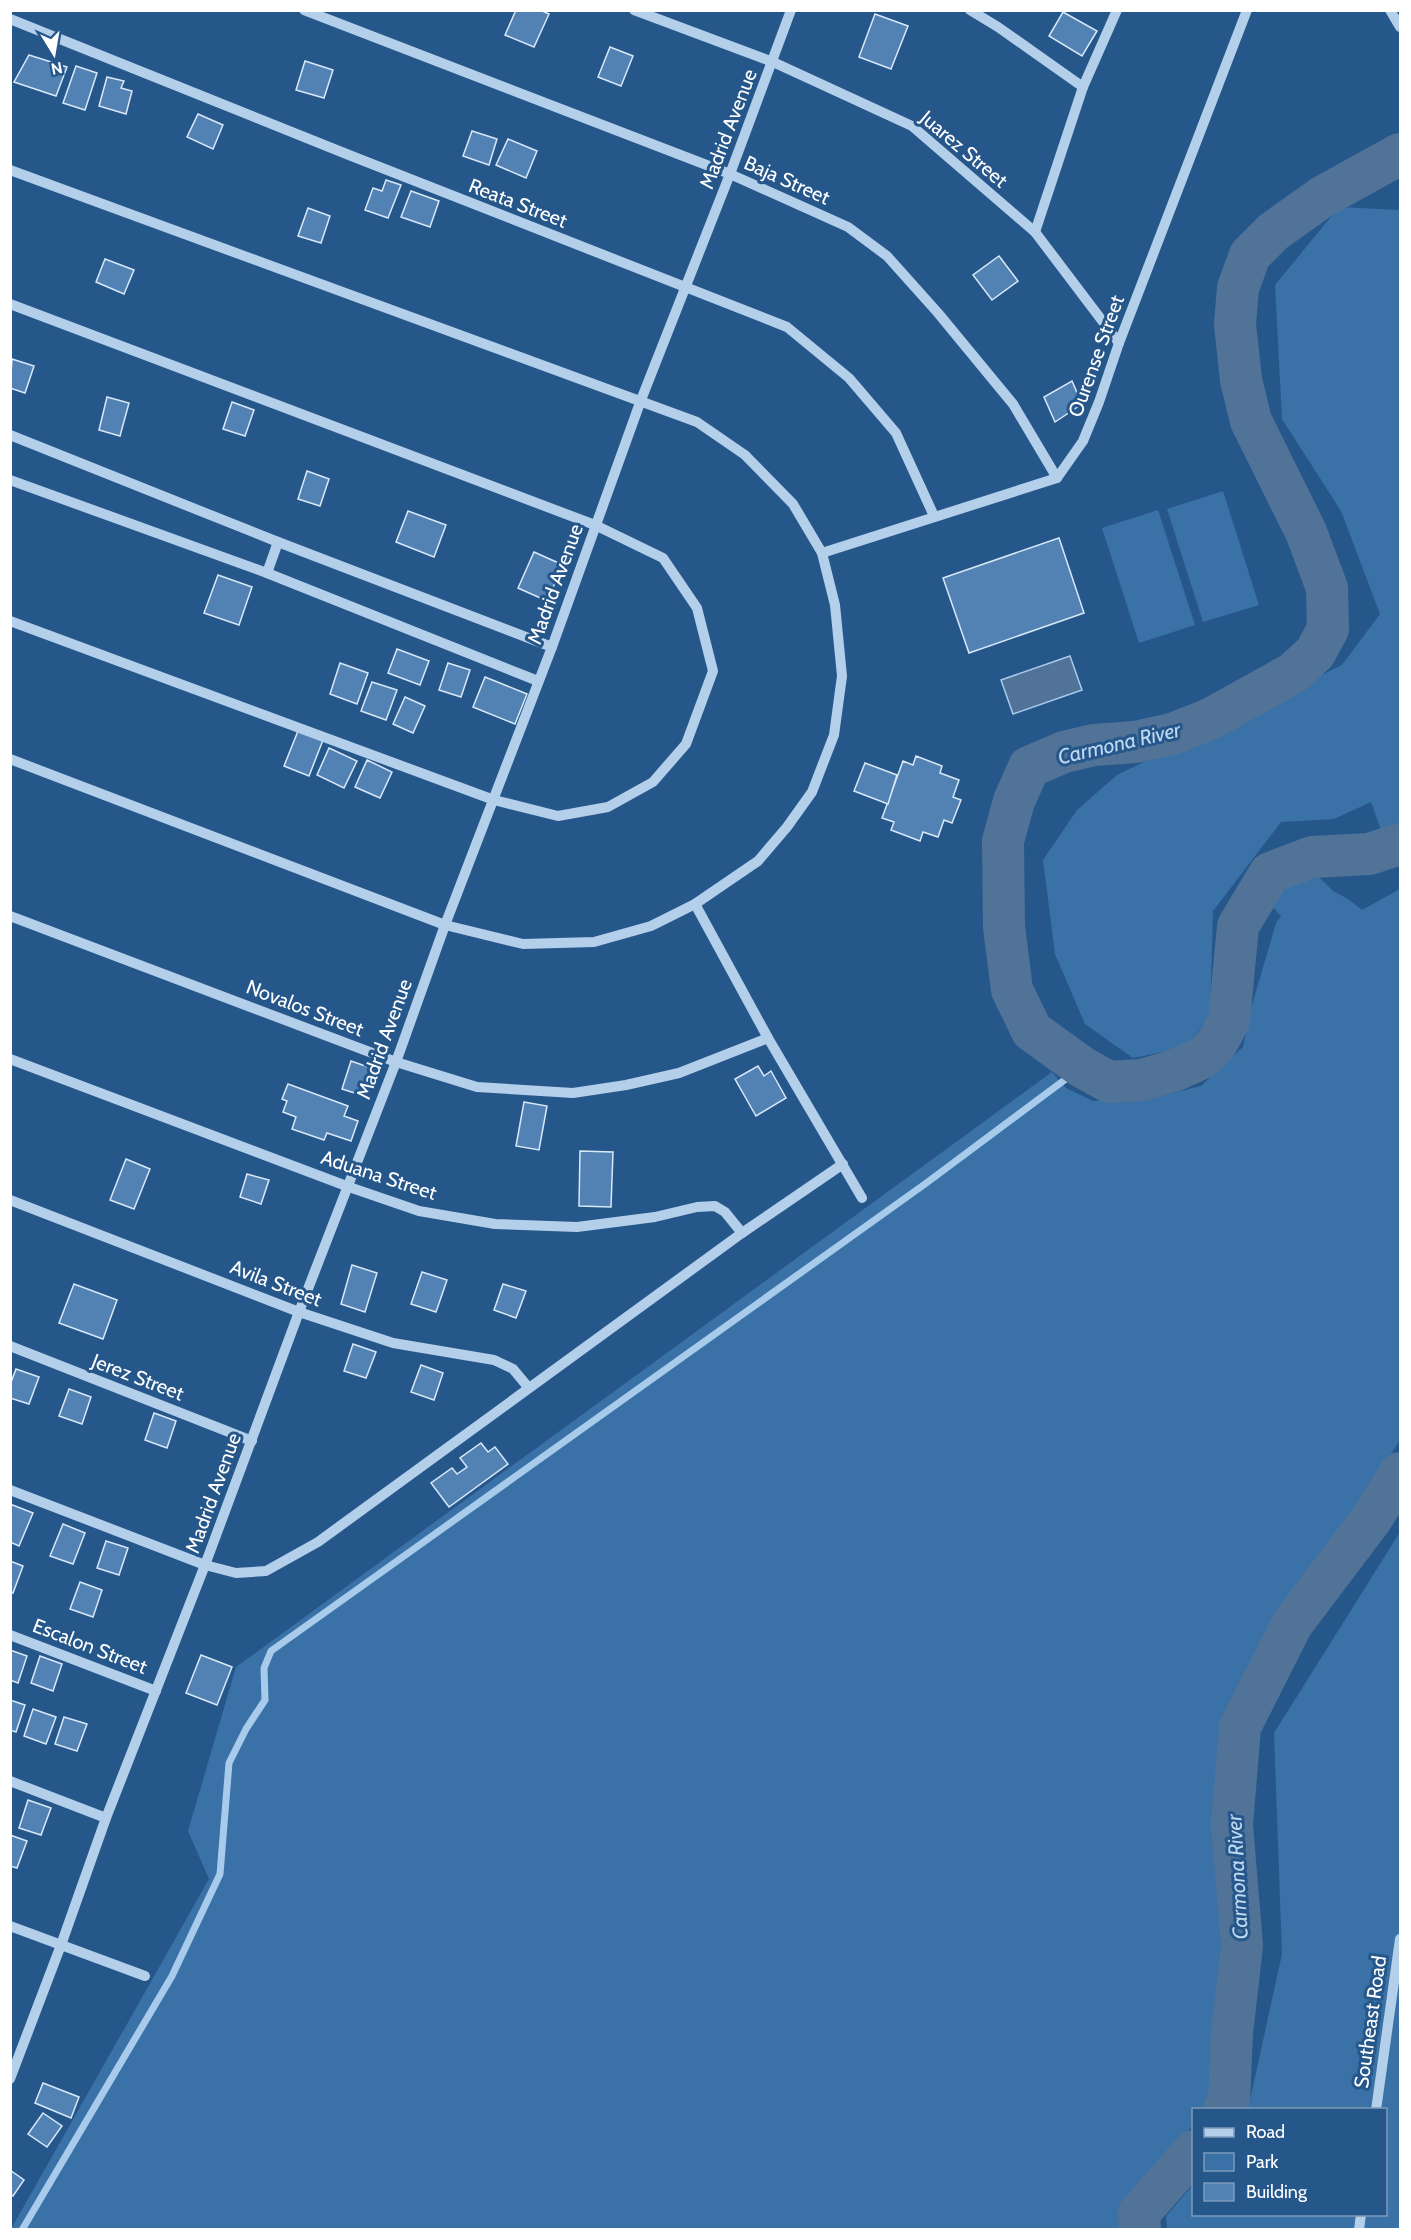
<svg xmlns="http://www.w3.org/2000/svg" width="1411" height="2240" viewBox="0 0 1411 2240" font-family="Cabin,sans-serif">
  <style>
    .green { fill: #3a71a7 }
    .water { fill: #517397; stroke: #a8caeb; stroke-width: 1.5 }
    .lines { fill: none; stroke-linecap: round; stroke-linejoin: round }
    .stream { stroke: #a8caeb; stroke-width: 7 }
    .river { stroke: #517397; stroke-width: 42 }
    .building { fill: #5282b3; stroke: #d8e8f8; stroke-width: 1.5 }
    .minor { stroke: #b3cfea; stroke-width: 10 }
    .labels { text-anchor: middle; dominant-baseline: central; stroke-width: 6; stroke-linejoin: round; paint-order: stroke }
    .street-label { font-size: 20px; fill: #fff; stroke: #26578b }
    .water-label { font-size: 21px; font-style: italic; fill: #bfd9f1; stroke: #26578b }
  </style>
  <rect width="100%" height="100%" fill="#26578b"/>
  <g class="green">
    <path d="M1339,207l61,3v620l-18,3 -11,-31 -37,17 -53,3 -68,89 -3,108 -27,29 -50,10 -48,-34 -30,-70 -12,-94 34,-50 40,-35 225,-110 38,-51 -39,-103 -59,-92 -7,-134z"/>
    <path d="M1223,491l36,114 -56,17 -36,-113z"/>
    <path d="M1158,510l37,115 -56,18 -37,-115z"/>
    <path d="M1317,875l16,16 15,8 14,11 38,-21v551l-24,38 -89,121 -55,106 -14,108 10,118 -12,166 -10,12 -12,1 -1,15 -67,84 -1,20h-1114l198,-350 -21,-48 48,-164 816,-595 14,16 27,13 56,-2 52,-13 42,-39 9,-42 24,-82 5,-7 -11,-12c10,-17 29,-22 47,-29z"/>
    <path d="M1400,1532v697h-233l-1,-13 27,-31 1,29h192v-104l-138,-1 34,-155 -8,-221z"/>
  </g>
  <path class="water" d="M1070,656l12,34 -69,24 -12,-34z"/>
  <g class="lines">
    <path class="stream" d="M22,2230l150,-254 48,-102 9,-111 17,-34 19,-29 -1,-32 7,-17 654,-467 157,-117"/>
    <g class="river">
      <path d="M1400,154l-78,43 -49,35 -23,23 -12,33 -3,36 6,56 10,41 55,111 21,56 1,41 -13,24 -22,20 -83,46 -38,15 -37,8 -41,3 -30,7 -35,15 -15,34 -11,40 1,86 8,63 20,41 50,36 27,15 33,-2 31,-9 29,-13 15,-15 12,-22 9,-95 32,-53 42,-16 57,-3 31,-10"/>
      <path d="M1224,2110l5,-8 3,-69 10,-87 -10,-121 8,-98 52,-103 80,-106 28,-45"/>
      <path d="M1140,2230l-1,-17 55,-62"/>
    </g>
  </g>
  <g class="building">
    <path d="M516,10h24l9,4 -15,33 -29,-12z"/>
    <path d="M1063,12l34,19 -15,25 -33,-20z"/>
    <path d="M875,14l33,12 -17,43 -32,-12z"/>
    <path d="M610,47l23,9 -12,30 -23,-9z"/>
    <path d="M29,55l38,12 -11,29 -42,-14z"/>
    <path d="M305,61l28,9 -9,28 -28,-8z"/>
    <path d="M76,66l21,7 -12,37 -22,-7z"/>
    <path d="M107,77l17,4 -3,7 11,3 -6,23 -27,-8z"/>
    <path d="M198,114l25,11 -10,24 -26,-12z"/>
    <path d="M472,131l25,8 -8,26 -26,-9z"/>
    <path d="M508,139l29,12 -11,27 -30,-13z"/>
    <path d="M386,180l15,5 -13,33 -23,-8 8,-22 9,3z"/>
    <path d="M411,191l28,10 -9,26 -29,-10z"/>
    <path d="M308,208l22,8 -9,27 -23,-7z"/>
    <path d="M999,256l19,25 -26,19 -19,-25z"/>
    <path d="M105,259l29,11 -10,24 -28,-12z"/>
    <path d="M12,359l22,7 -9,27 -15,-5z"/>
    <path d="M1072,381l10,23 -27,18 -11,-25z"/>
    <path d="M107,397l22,6 -9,33 -21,-6z"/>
    <path d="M232,402l22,8 -9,26 -22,-7z"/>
    <path d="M307,471l22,8 -9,27 -22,-7z"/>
    <path d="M408,511l38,14 -12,32 -38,-15z"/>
    <path d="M1059,538l25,75 -115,40 -26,-75z"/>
    <path d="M534,552l29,13 -16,36 -29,-13z"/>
    <path d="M218,575l34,12 -13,38 -35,-12z"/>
    <path d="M397,649l32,12 -9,24 -32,-12z"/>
    <path d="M340,663l28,10 -11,31 -27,-10z"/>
    <path d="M448,663l22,7 -9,27 -22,-7z"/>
    <path d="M485,677l42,17 -12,30 -42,-17z"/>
    <path d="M372,682l25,8 -11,30 -25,-9z"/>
    <path d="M405,697l20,9 -12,27 -20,-9z"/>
    <path d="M298,731l25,9 -14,36 -25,-10z"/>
    <path d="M329,748l28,13 -13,27 -27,-13z"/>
    <path d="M916,756l26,10 -2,7 19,7 -6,17 8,3 -9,23 -8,-3 -6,17 -15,-5 -3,9 -29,-11 3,-8 -12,-4 21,-57 10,4z"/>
    <path d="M367,760l25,12 -12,26 -25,-11z"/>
    <path d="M865,763l32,12 -9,29 -34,-13z"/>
    <path d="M351,1061l23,8 -10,27 -22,-7z"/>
    <path d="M758,1066l6,10 7,-5 15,27 -30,18 -21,-37z"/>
    <path d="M288,1084l60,22 -4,10 14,5 -7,20 -24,-8 -3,7 -32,-11 4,-12 -13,-5 4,-11 -5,-2z"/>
    <path d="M524,1102l23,4 -8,44 -23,-4z"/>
    <path d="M580,1151l33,1 -2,55 -32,-1z"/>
    <path d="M126,1159l24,10 -16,40 -24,-9z"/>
    <path d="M247,1174l22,6 -8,24 -21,-7z"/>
    <path d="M352,1265l25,8 -12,39 -24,-8z"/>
    <path d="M422,1272l25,8 -11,32 -25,-8z"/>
    <path d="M74,1284l43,16 -14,39 -44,-16z"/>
    <path d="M503,1284l23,7 -10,27 -22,-8z"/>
    <path d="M353,1344l23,8 -10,26 -22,-7z"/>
    <path d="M421,1365l22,8 -9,27 -23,-8z"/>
    <path d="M16,1369l23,8 -10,27 -19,-6v-13z"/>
    <path d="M69,1389l22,8 -9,27 -23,-8z"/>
    <path d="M154,1413l22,8 -9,27 -22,-8z"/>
    <path d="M481,1443l7,9 7,-5 13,17 -59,43 -18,-24 21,-15 5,6 10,-7 -7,-9z"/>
    <path d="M10,1504l23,9 -14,33 -9,-4z"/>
    <path d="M63,1524l22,9 -12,31 -23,-8z"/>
    <path d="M106,1541l22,7 -9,27 -22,-7z"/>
    <path d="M10,1561l13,5 -10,27 -3,-1z"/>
    <path d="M80,1582l22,8 -9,27 -23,-8z"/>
    <path d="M10,1650l17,6 -9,27 -8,-3z"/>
    <path d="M201,1655l31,12 -15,38 -31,-12z"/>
    <path d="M40,1656l22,8 -9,27 -22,-8z"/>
    <path d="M10,1700l15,5 -9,27 -6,-2z"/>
    <path d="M33,1709l23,8 -10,27 -22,-8z"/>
    <path d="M64,1717l23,7 -10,27 -22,-7z"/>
    <path d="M28,1800l23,8 -10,27 -22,-7z"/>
    <path d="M10,1835l17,6 -10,27 -7,-2z"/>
    <path d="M43,2083l36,14 -8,21 -36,-15z"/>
    <path d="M43,2113l19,13 -15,21 -19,-13z"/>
    <path d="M10,2170l14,10 -11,16 -3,-2z"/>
  </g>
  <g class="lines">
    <g class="minor">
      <path d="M304,10l426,164 118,53 39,29 51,57 75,91 44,74"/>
      <path d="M634,10l139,52 139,64 123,106 84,111"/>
      <path d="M970,10l28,17 85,60"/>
      <path d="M1390,10l10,17"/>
      <path d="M10,19l339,136 438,172 62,51 47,55 38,83"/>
      <path d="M10,170l687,252 48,33 48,49 29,49 13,52 7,71 -8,59 -22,57 -25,35 -29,34 -63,43 -44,22 -57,16 -71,2 -78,-19 -435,-166"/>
      <path d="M1035,232l48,-145 34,-77"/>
      <path d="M10,304l585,221 68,33 34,50 16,63 -27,73 -33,38 -45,25 -50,9 -64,-16 -484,-179"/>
      <path d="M10,435l268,107 274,105"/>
      <path d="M10,480l257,93 271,108"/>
      <path d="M822,553l235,-75 26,-37 16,-39 20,-59 128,-333"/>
      <path d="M267,573l11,-31"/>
      <path d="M695,904l73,134 94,160"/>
      <path d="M10,916l386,146 81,25 96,6 53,-8 53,-12 89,-35"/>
      <path d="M10,1059l339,128 70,24 76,13 82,3 78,-10 42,-10 18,-1 10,6 17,21"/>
      <path d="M10,1200l289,112 94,31 101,17 19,9 15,18"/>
      <path d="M10,1346l242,95"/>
      <path d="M10,1490l195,75 31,8 30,-2 52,-29 424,-309 101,-69"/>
      <path d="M10,1635l146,56"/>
      <path d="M10,1781l96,37"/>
      <path d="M10,1926l135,50"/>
      <path d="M10,2079l51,-134 45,-127 99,-253 94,-253 97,-250 49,-137 107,-278 89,-247 89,-226 61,-164"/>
      <path d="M1376,2110l24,-171"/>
      <path d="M1359,2230l2,-16"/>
    </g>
  </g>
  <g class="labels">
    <g class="street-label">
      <text transform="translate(728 129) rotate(-69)">Madrid Avenue</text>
      <text transform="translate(964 149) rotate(40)">Juarez Street</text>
      <text transform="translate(787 180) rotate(24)">Baja Street</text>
      <text transform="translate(518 203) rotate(21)">Reata Street</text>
      <text transform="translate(1096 356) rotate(-70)">Ourense Street</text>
      <text transform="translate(555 584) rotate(-70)">Madrid Avenue</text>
      <text transform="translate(305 1008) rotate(21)">Novalos Street</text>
      <text transform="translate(384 1039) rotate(-70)">Madrid Avenue</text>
      <text transform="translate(379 1175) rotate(18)">Aduana Street</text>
      <text transform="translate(276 1283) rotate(21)">Avila Street</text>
      <text transform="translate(138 1377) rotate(21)">Jerez Street</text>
      <text transform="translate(213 1493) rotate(-70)">Madrid Avenue</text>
      <text transform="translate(90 1646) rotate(21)">Escalon Street</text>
      <text transform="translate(1370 2022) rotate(-82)">Southeast Road</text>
    </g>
    <g class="water-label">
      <text transform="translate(1119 743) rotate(-13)">Carmona River</text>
      <text transform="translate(1237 1877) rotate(-93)">Carmona River</text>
    </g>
  </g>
  <rect width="1411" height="2240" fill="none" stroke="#ffffff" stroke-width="24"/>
  <rect x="1192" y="2108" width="195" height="108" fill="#26578b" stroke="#7d9ab9" stroke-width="1.5"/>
  <rect x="1204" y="2128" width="30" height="9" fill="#b3cfea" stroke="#7d9ab9" stroke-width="1.5"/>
  <text x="1246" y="2138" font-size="18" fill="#ffffff">Road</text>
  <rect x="1204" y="2153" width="30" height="18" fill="#3a71a7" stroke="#7d9ab9" stroke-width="1.5"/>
  <text x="1246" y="2168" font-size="18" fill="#ffffff">Park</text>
  <rect x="1204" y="2183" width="30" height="18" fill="#5282b3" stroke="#7d9ab9" stroke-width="1.5"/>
  <text x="1246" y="2198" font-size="18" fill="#ffffff">Building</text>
  <g transform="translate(54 54) rotate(169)" stroke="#26578b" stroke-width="4.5" paint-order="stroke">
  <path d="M0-4.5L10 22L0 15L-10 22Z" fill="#ffffff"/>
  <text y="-9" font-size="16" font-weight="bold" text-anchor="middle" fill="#ffffff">N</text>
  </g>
</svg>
